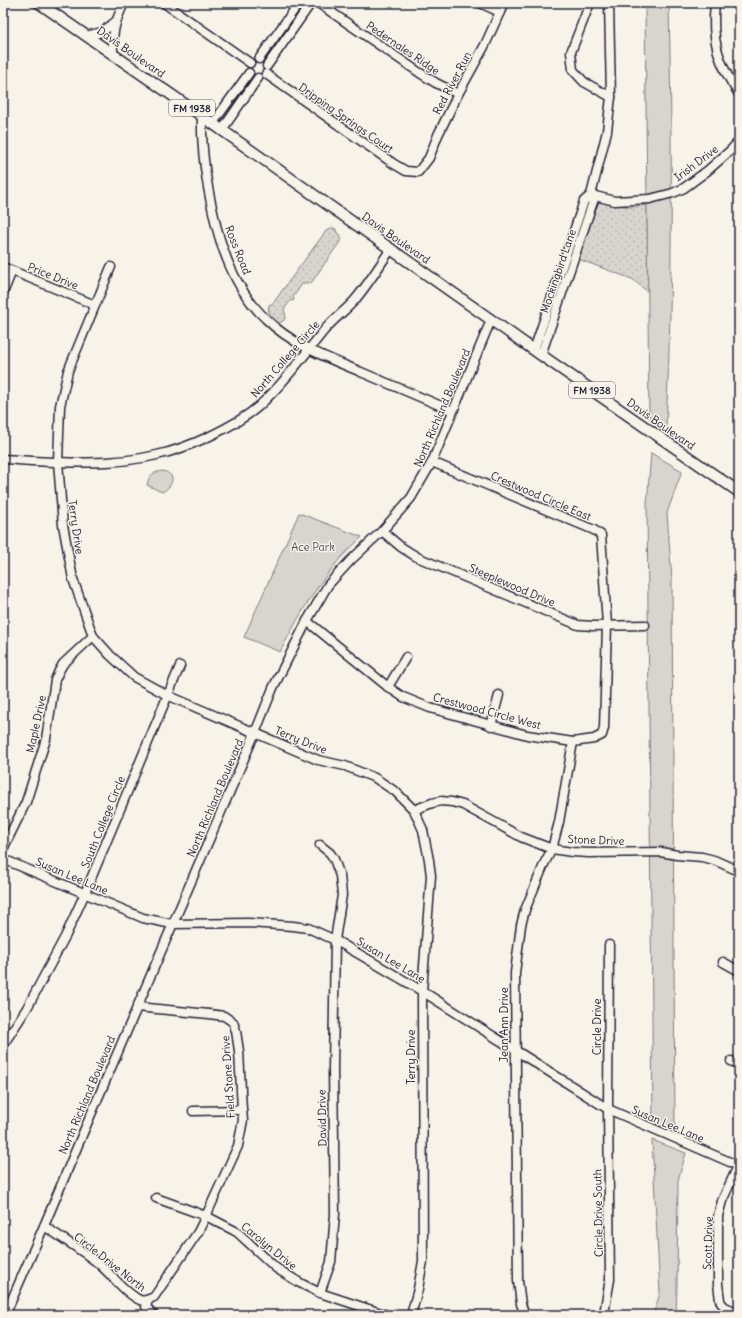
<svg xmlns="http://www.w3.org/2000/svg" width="742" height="1318" viewBox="0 0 742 1318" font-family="Delius,sans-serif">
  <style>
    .grass { fill: url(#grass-dots); stroke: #7d7c85 }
    .park { fill: #d8d5cf; stroke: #7d7c85 }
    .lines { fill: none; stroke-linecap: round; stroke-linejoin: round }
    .minor-casing { stroke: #22223b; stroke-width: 11 }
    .major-casing { stroke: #22223b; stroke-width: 13 }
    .minor { stroke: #f7f3e8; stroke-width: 8 }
    .major { stroke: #f7f3e8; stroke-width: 10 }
    .labels { text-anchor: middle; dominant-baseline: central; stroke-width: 3; stroke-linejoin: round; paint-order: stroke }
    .shield { fill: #f7f3e8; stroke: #62616f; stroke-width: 1 }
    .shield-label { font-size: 10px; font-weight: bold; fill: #22223b }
    .street-label { font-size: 11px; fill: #22223b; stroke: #f7f3e8 }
    .park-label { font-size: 11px; fill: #504f60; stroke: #f7f3e8 }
  </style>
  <defs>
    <pattern id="grass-dots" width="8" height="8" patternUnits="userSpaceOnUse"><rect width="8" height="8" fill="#d8d5cf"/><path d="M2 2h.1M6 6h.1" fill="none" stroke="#b9b7b3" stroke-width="1.8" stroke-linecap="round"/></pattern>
  </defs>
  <rect width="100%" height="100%" fill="#f7f3e8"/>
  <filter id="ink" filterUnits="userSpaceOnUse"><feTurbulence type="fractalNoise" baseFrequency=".025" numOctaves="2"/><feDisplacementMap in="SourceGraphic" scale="8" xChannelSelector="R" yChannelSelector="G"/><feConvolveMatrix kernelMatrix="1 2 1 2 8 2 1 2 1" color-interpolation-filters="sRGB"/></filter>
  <g filter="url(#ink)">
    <g class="grass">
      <path d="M600,202l31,5 16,-2 1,87 -16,-13 -54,-20 17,-52z"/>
      <path d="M332,228l4,1v3l5,3 -2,3 3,1 -31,44h-8l-10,14 1,2 -1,2 -2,-1 -7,9 2,8 -3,4 -4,2c-5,-4 -13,-10 -10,-18l4,-2 53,-72z"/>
    </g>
    <g class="park">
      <path d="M645,3h24c3,142 4,283 -3,425l-17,-12z"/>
      <path d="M651,453l31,18 -15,42 5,68 3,552 -22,-10 -6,-619z"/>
      <path d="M163,471c15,4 9,16 -1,21l-15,-7c2,-10 6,-13 16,-14z"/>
      <path d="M299,513l63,24c-9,9 -20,18 -28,29 -22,26 -38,56 -54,86l-36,-15z"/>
      <path d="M652,1140l34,13 -8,27 -1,108 -1,27h-23l7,-22z"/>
    </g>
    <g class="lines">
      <g class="minor-casing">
        <g id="minor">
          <path d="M164,3l86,60"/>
          <path d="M318,3l102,70 16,10 22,11"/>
          <path d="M480,3l20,9"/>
          <path d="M590,3l-19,49 2,18 11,12 27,15"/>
          <path d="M715,3c-4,36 3,61 24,91"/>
          <path d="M86,36l16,-4 13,-10"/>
          <path d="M113,54c-1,-22 2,-32 11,-51"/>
          <path d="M259,59l40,-56"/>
          <path d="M267,66l42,-60"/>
          <path d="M266,74l128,90 12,7 12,1 11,-14 9,-23 20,-41 27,-49 19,-42"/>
          <path d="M202,116c-1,32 4,65 11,96 8,38 24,80 53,107 26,26 62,39 95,53 31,13 62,26 92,39"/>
          <path d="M213,123l36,-50"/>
          <path d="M222,130l36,-52"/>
          <path d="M591,195l24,6 35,-2 23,-6 11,-5 23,-17 24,-21 8,-9"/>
          <path d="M3,267l92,38"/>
          <path d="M111,267l-43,104 -8,35 -2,56 5,63 10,54 20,57 17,19 24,22 33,18 151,65 27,6 30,12 21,14 18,18 9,20 6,30 2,16 -9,115 1,270 -5,28 -7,26"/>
          <path d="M3,293l9,-22"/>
          <path d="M534,350l50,-149 7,-6 16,-64 4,-34 -2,-94"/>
          <path d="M541,355l53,-156 -3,-4"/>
          <path d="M3,459c50,3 104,8 154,-4 18,-4 36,-11 53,-19 17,-8 35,-18 49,-30 24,-22 43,-48 63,-73 9,-12 22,-21 32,-32 14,-16 25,-35 37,-52"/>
          <path d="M382,531l19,16 16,10 161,68 15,1 52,-1"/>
          <path d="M307,621l81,66 15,10 27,11 97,27 46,7 21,-3 8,-4 2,-7 3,-103 -6,-90 -7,-5 -162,-68"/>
          <path d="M388,687l18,-30"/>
          <path d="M491,726l8,-31"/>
          <path d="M414,810l18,-7 9,-2 11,1 11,3 58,32 31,12 20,3 17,1 72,-1 16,3 25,2 12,3 25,11"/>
          <path d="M3,849l23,-47 20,-63 9,-59 4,-9 4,-7 30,-28"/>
          <path d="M3,859l140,59 29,6 76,-1 45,3 15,2 27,12 87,51 186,118 131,57"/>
          <path d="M723,962l16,9"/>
          <path d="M3,1045l24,-37 39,-73 19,-42 95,-227"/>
          <path d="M731,1061l8,3"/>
          <path d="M193,1111l49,-1"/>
          <path d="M738,1166l-16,35 -4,15v68l2,16 1,3 4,4 14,6"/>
          <path d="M156,1198l50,18 31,16 39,36 24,15 20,10 67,22"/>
          <path d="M44,1226c18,12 37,24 54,37 12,10 28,31 42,37 5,2 9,-1 14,-3l44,-65 8,-16 32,-70 5,-26 -1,-10 -3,-59 -3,-20 -3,-9 -9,-6 -15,-2 -72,-7"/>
          <path d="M320,1293l11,-31 4,-48 -2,-145 2,-129 7,-45 -2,-19 -6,-17 -4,-6 -10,-8"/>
          <path d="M148,1300l-2,7 8,8"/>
          <path d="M6,1313l38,-87 39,-93 172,-400 18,-45 34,-67 21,-36 23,-25 31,-29 29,-33 21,-36 59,-142"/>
          <path d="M525,1315l-4,-11 -3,-23 -3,-308 6,-48 4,-15 20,-48 7,-13 7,-27 14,-80"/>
          <path d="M603,1315l2,-7 5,-29 -2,-170 1,-164"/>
        </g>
      </g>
      <g class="major-casing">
        <path id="major" d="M39,3l163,113 339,239 198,137"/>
      </g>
      <use href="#minor" class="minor"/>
      <use href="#major" class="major"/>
    </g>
  </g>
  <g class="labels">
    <g class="shield">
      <rect x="169" y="100" width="46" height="16" rx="3"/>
      <rect x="569" y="382" width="46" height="16" rx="3"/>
    </g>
    <g class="shield-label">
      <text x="192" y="108">FM 1938</text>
      <text x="592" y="390">FM 1938</text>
    </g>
    <g class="street-label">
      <text transform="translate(403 48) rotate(34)">Pedernales Ridge</text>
      <text transform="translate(131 52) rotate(35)">Davis Boulevard</text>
      <text transform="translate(452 83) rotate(-62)">Red River Run</text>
      <text transform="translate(346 118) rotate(35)">Dripping Springs Court</text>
      <text transform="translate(696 163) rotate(-37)">Irish Drive</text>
      <text transform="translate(396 238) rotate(35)">Davis Boulevard</text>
      <text transform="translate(238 250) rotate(68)">Ross Road</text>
      <text transform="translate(558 271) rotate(-71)">Mockingbird Lane</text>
      <text transform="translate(53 276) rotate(22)">Price Drive</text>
      <text transform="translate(285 359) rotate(-49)">North College Circle</text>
      <text transform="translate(442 408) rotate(-67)">North Richland Boulevard</text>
      <text transform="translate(661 424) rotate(35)">Davis Boulevard</text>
      <text transform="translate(541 496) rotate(23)">Crestwood Circle East</text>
      <text transform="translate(76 527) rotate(82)">Terry Drive</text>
      <text transform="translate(512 585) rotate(23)">Steeplewood Drive</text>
      <text transform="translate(487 711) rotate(15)">Crestwood Circle West</text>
      <text transform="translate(36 724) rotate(-78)">Maple Drive</text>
      <text transform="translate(301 740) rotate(22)">Terry Drive</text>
      <text transform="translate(215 798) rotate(-67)">North Richland Boulevard</text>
      <text transform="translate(103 822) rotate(-68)">South College Circle</text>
      <text transform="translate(596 840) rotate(2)">Stone Drive</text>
      <text transform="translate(72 876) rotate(23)">Susan Lee Lane</text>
      <text transform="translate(391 960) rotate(31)">Susan Lee Lane</text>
      <text transform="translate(504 1025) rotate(-90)">Jean Ann Drive</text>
      <text transform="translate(597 1027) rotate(-90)">Circle Drive</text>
      <text transform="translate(411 1057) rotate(-90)">Terry Drive</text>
      <text transform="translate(228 1077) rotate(-94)">Field Stone Drive</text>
      <text transform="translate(87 1095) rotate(-67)">North Richland Boulevard</text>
      <text transform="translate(322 1118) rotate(-91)">David Drive</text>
      <text transform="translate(668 1124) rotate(23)">Susan Lee Lane</text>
      <text transform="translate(598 1213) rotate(-91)">Circle Drive South</text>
      <text transform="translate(708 1243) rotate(-88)">Scott Drive</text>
      <text transform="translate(269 1246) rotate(39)">Carolyn Drive</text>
      <text transform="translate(110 1262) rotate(38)">Circle Drive North</text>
    </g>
    <g class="park-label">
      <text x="313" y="547">Ace Park</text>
    </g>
  </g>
  <rect width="742" height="1318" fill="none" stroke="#f7f3e8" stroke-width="16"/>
  <rect x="8" y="8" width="726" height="1302" fill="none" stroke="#22223b" stroke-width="1.5" filter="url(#ink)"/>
</svg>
